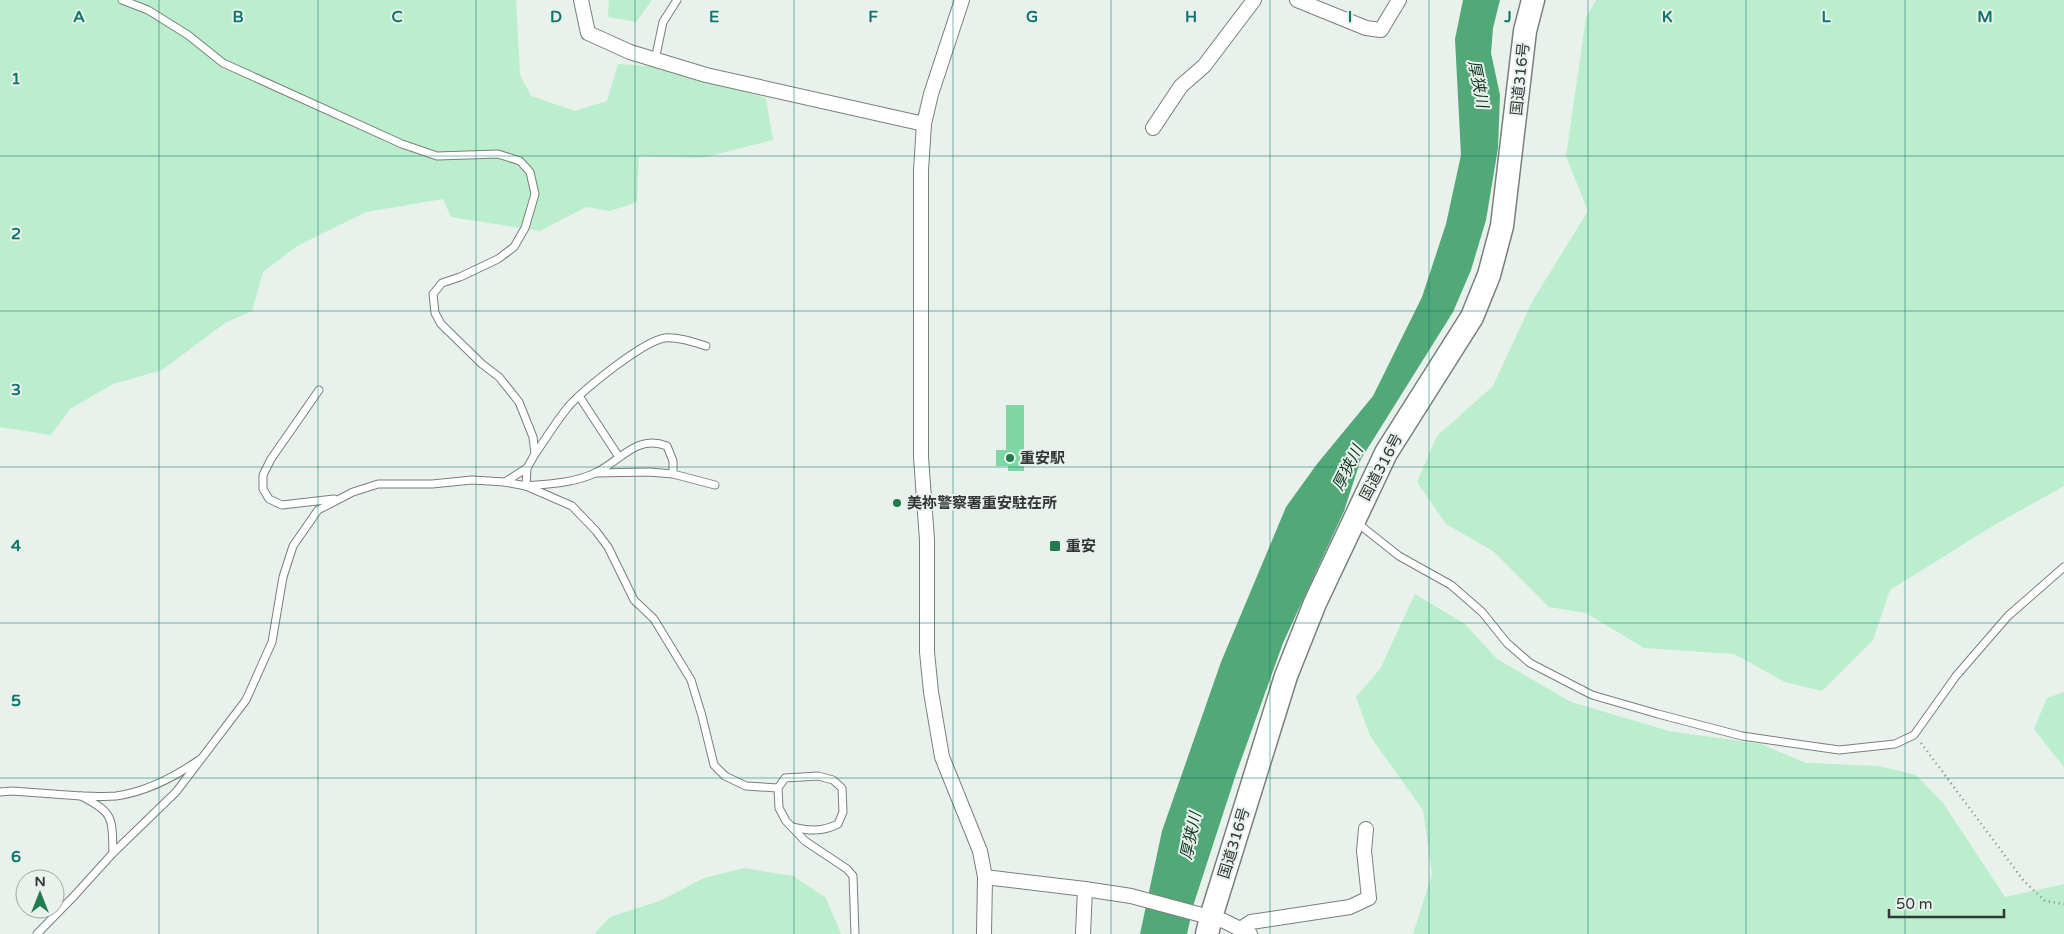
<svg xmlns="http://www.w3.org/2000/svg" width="2064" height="934" viewBox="0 0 2064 934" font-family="'Varela Round','Noto Sans JP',sans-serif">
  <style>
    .green { fill: #bbeecd }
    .water { fill: #51a978 }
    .building { fill: #7fd7a3 }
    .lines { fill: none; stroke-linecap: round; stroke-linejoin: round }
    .service-casing { stroke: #79807b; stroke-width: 9 }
    .minor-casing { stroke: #79807b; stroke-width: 16 }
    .trunk-casing { stroke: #79807b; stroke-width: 25 }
    .path { stroke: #858b87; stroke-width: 2.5; stroke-dasharray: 1 4; stroke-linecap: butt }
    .service { stroke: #fff; stroke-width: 7 }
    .minor { stroke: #fff; stroke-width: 14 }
    .trunk { stroke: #fff; stroke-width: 22 }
    .grid { fill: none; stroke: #0f766e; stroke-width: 1; stroke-opacity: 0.55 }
    .poi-dot { fill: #227a4e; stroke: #e8f1eb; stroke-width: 2 }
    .labels { text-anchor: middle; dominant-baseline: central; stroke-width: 4; stroke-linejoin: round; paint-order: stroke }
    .street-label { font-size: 15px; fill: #333634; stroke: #e8f1eb }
    .poi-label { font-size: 15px; font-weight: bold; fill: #333634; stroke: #e8f1eb; text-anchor: start }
    .water-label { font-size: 16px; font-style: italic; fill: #0f3621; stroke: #e8f1eb }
    .grid-label { font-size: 16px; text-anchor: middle; font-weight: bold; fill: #0f766e; stroke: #e8f1eb; stroke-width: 4; stroke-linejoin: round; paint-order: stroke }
  </style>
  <rect width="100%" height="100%" fill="#e8f1eb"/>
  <g class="green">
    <path d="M0,0h516l4,75 11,21 44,15 32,-10 11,-37 43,3 105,31 7,42 -71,18 -63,-2 -2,46 -27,9 -24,-4 -46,24 -89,-14 -8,-18 -77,13 -69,34 -34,26 -11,39 -27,12 -63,47 -49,14 -43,25 -19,26 -51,-8z"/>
    <path d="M609,0h43l-16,22 -28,-5z"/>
    <path d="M1596,0h468v486l-73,41 -101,63 -17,50 -51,51 -37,-9 -51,-28 -90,-6 -58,-35 -37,-6 -56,-56 -47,-27 -29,-42 20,-46 56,-50 40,-86 55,-89 -22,-55 20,-138z"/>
    <path d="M1415,594l50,30 32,35 74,43 98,29 92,13 45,19 73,3 37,9 27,28 62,94 59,-13v50h-651l19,-60 -9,-64 -53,-74 -14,-39 24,-28z"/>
    <path d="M2064,692v75l-30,-38 13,-31z"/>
    <path d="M744,868l49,8 33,22 15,36h-247l16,-17 52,-17 42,-22z"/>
  </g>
  <path class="water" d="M1463,0h37l-7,28 -2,25 9,42 -2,53 -12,72 -15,50 -18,42 -92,147 -17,52 -61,132 -47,131 -42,129 -7,31h-47l22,-103 59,-169 65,-155 31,-43 56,-68 49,-99 24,-73 15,-69 -6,-116z"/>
  <path class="building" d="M1006,405h18v66h-16v-5h-12v-16h10z"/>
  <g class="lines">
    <g class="service-casing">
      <g id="service">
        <path d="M122,0l26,10 40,25 35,28 179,81 35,12 61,-2 22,7 10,11 5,22 -10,34 -11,19 -16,12 -38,18 -18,6 -9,11 2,19 6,11 41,40 17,13 20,25 14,35 2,17 -8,14 -1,18c23,-2 48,-3 69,-13 25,-11 40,-39 72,-27l6,15v13"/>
        <path d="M655,60l8,-38 14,-22"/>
        <path d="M319,390l-48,69 -8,16v14l6,10 13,6 52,-6"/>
        <path d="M579,396l40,61"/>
        <path d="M535,454c11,-16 21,-32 33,-47 15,-17 75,-66 97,-69 14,-1 28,4 41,8"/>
        <path d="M595,473l54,-1 24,2 42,11"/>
        <path d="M505,482l22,-14"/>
        <path d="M1356,522l43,34 52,29 31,27 25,31 23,20 62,32 66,19 84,22 97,14 56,-6 19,-9 42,-59 52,-60 56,-49"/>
        <path d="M778,788l1,20 7,13 19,20 42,28 6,7 2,58"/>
        <path d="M0,792l12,-1 69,5"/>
        <path d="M113,853c-1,-36 1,-40 -32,-57 11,0 24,1 35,0 29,-4 60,-20 83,-36"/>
        <path d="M37,934l37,-38 39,-43 63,-61 70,-92 26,-58 11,-65 10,-31 25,-36 35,-18 25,-8h54l40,-4 33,2 21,4 46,20 24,25 12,16 26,53 20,19 37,61 11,36 12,49 11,11 21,10 32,2 7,-10 33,-2 15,4 9,8 1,24 -5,12c-16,8 -29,7 -46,3"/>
      </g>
    </g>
    <g class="minor-casing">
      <g id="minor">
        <path d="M581,0l7,33 42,19 76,23 218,49"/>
        <path d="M962,0l-31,94 -7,30 -3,46v287l6,83v112l4,40 11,65 38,94 5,26 -1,57"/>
        <path d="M1297,0l69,28 15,2 18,-30"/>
        <path d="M1153,128l28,-42 23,-20 50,-66"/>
        <path d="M985,877l100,12 46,7 93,25 26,13"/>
        <path d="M1242,928l9,-6 99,-15 19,-9 -5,-47 2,-22"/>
        <path d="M1083,934l2,-45"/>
      </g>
    </g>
    <g class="trunk-casing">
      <path id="trunk" d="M1207,934l4,-17 75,-241 29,-73 71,-150 86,-136 17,-42 13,-49 23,-195 8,-31"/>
    </g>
    <path class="path" d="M1921,743l102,137 22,21 19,3"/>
    <use href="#service" class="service"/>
    <use href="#minor" class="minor"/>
    <use href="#trunk" class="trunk"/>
  </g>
  <path class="grid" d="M159,0v934M318,0v934M476,0v934M635,0v934M794,0v934M953,0v934M1111,0v934M1270,0v934M1429,0v934M1588,0v934M1746,0v934M1905,0v934M0,156h2064M0,311h2064M0,467h2064M0,623h2064M0,778h2064"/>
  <g class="poi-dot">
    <circle cx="1010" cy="458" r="5"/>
    <circle cx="897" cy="503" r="5"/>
    <rect x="1049" y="540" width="12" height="12" rx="2.5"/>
  </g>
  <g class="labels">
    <g class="street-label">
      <text transform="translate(1520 79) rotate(-84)">国道316号</text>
      <text transform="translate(1381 467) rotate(-62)">国道316号</text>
      <text transform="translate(1234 843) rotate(-73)">国道316号</text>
    </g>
    <g class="poi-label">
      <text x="1020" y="458">重安駅</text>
      <text x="907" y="503">美祢警察署重安駐在所</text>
      <text x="1066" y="546">重安</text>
    </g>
    <g class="water-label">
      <text transform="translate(1478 84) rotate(79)">厚狭川</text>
      <text transform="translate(1348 468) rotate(-63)">厚狭川</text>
      <text transform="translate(1191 836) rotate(-78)">厚狭川</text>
    </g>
  </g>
  <g class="grid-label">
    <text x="79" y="22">A</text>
    <text x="238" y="22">B</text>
    <text x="397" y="22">C</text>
    <text x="556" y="22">D</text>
    <text x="714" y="22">E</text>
    <text x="873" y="22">F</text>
    <text x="1032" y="22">G</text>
    <text x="1191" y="22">H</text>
    <text x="1350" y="22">I</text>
    <text x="1508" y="22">J</text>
    <text x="1667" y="22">K</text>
    <text x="1826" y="22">L</text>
    <text x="1985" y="22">M</text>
    <text x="16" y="84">1</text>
    <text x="16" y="239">2</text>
    <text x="16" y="395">3</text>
    <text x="16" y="551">4</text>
    <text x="16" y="706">5</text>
    <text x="16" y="862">6</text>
  </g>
  <g transform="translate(40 894)"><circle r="24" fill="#e8f1eb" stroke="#a0a6a2"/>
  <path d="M0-4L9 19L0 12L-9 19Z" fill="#227a4e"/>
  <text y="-8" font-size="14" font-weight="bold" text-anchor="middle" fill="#333634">N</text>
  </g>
  <path d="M1889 909v8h115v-8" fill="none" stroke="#333634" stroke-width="2.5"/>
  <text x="1896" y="909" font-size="15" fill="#333634" stroke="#e8f1eb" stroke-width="4" paint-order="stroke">50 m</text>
</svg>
